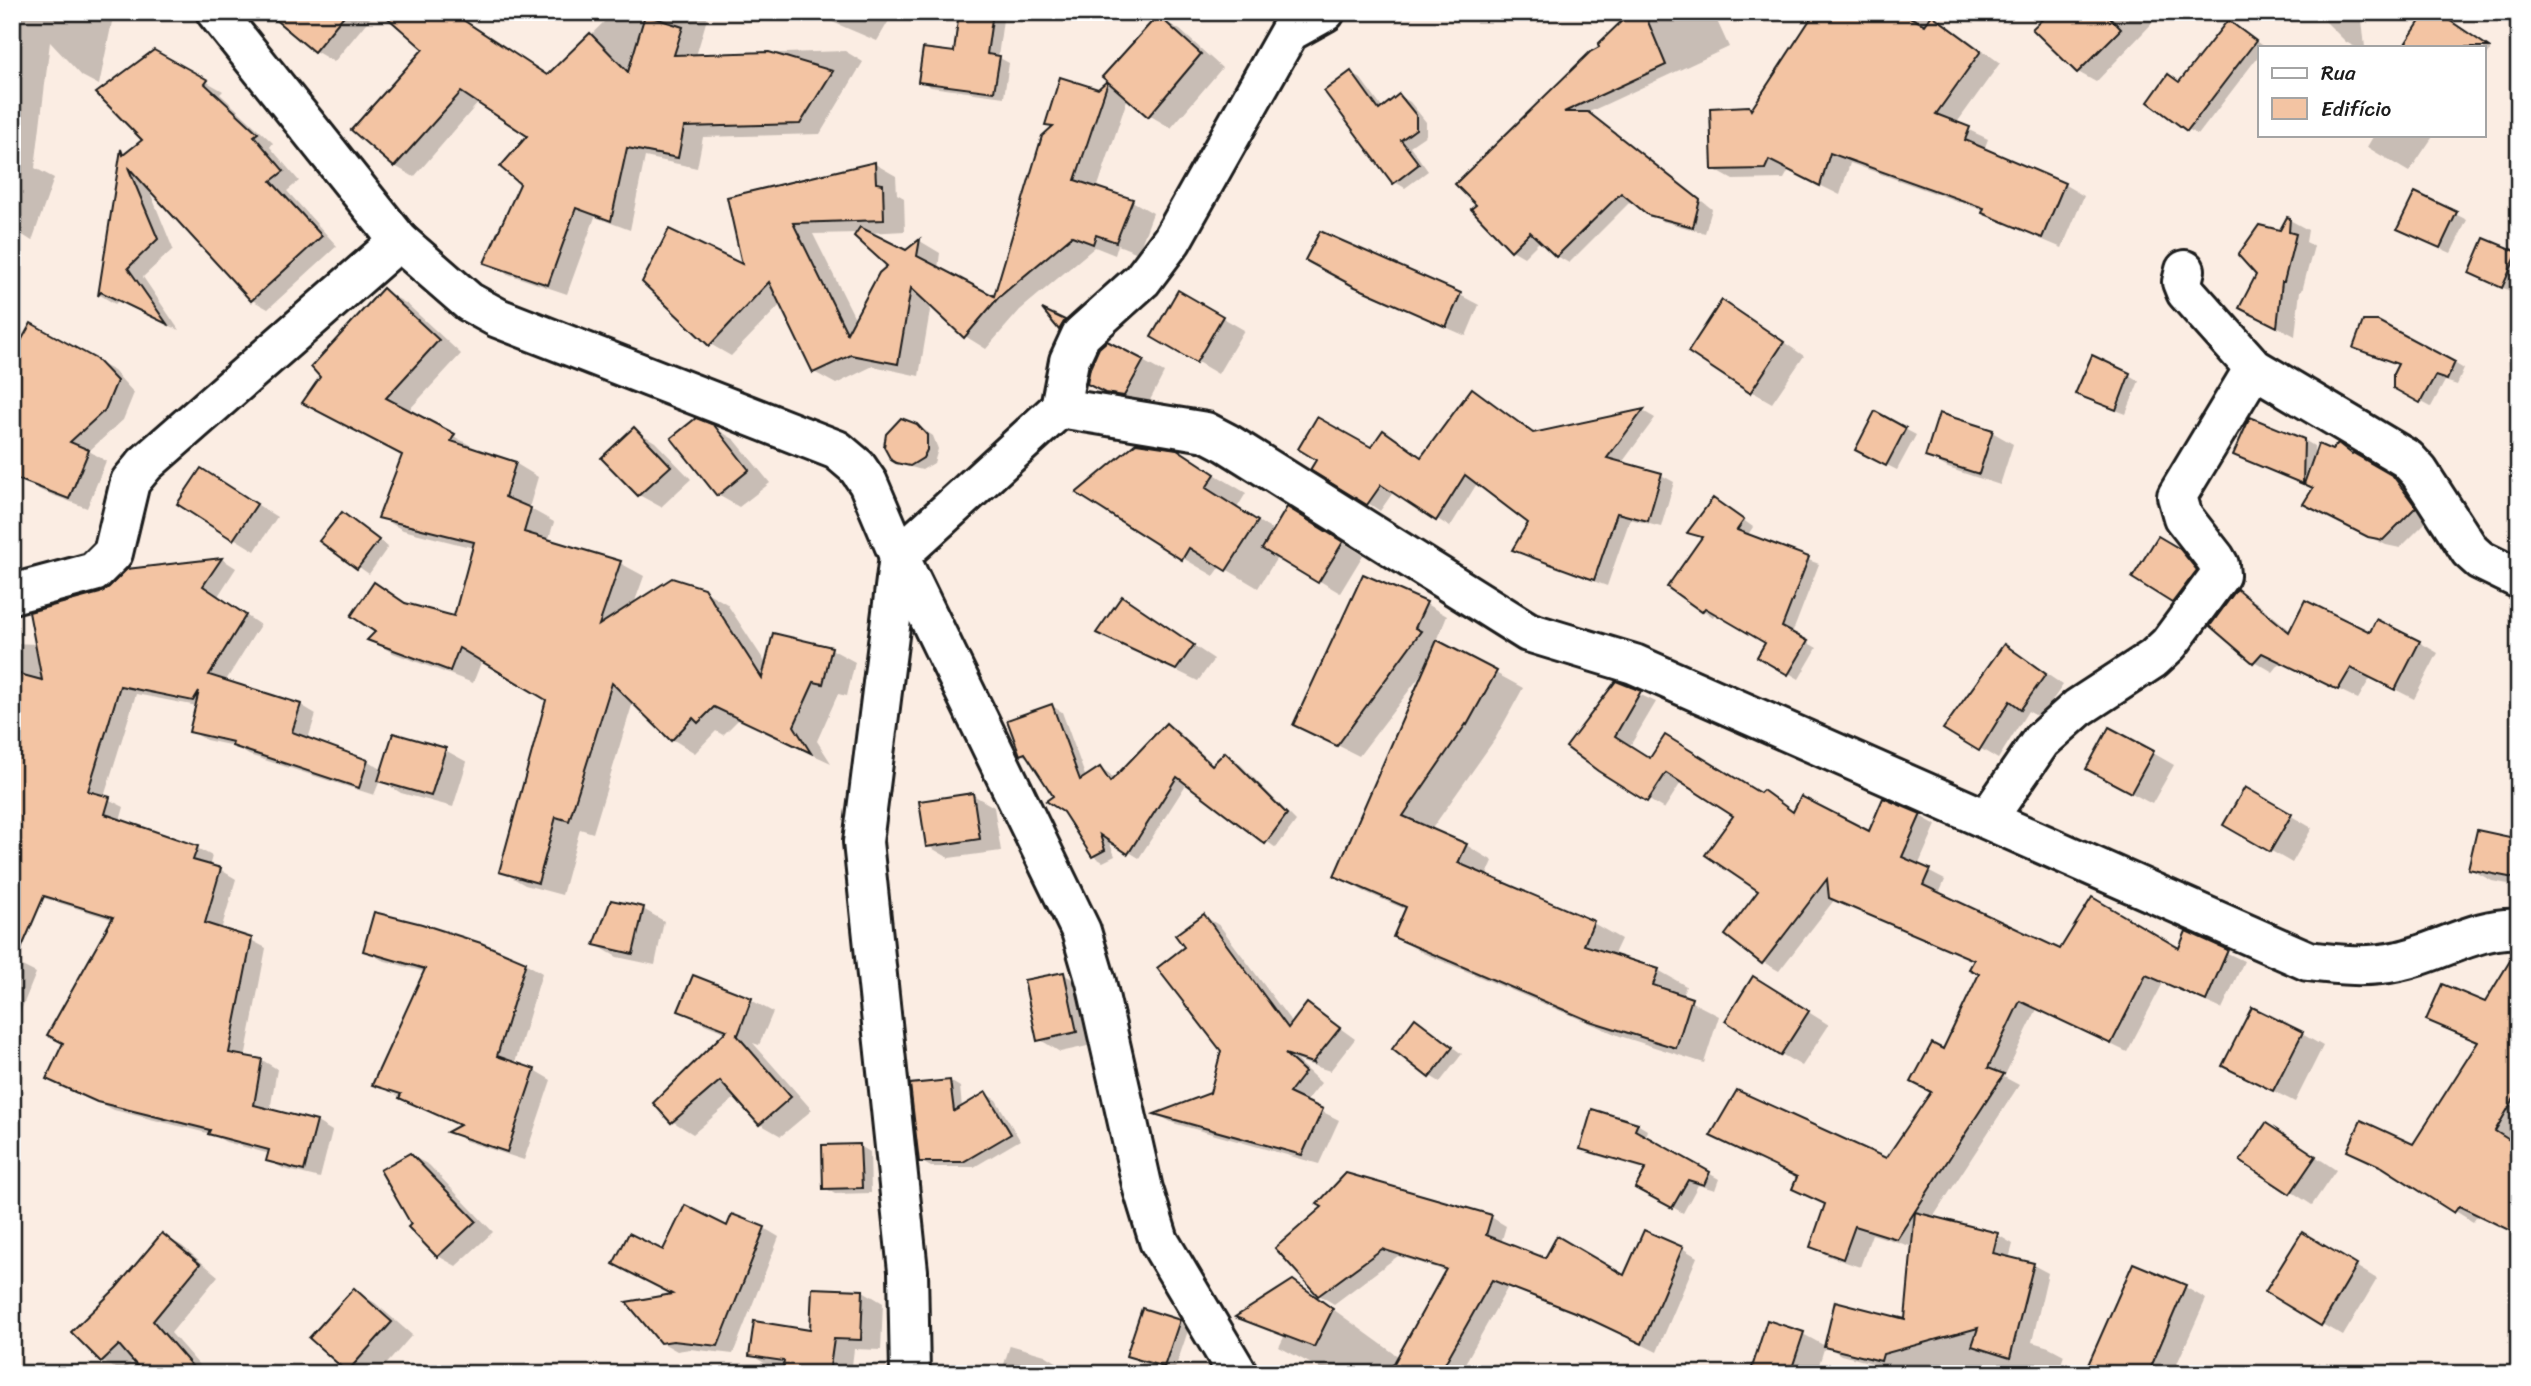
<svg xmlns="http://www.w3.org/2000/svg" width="2531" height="1386" viewBox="0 0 2531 1386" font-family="Sriracha,sans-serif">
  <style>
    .shadow { fill: #0003; fill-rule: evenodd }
    .building { fill: #f3c4a3; stroke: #1c1c1c; stroke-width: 2 }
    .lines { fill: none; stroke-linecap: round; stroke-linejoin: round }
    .minor-casing { stroke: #1c1c1c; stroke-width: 44 }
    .minor { stroke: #fff; stroke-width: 38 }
  </style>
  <rect width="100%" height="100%" fill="#fbede3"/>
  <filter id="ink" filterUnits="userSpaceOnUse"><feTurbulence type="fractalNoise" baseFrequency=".0143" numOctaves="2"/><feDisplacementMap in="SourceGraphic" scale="14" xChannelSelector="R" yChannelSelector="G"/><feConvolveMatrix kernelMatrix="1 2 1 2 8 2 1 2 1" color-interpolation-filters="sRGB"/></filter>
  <g filter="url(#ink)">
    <g class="shadow">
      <path d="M12,12h102l-15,73 -17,-9 -32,-34 -15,126 19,10 -22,63 -11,-7 -7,17z"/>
      <path d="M274,12h101l-41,50 -19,-11 -33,-28z"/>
      <path d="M383,12h91l-8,10 82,55 66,-65h95l-13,44 149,-5 18,11 -43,72 -117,3 -6,31 -52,-11 -15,73 -35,-13 -28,77 -62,-21 -19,-11 36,-78 8,-48 -51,-34 -65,75 -19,-11 30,-118z"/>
      <path d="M809,12h85l-17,29z"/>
      <path d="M960,12h44l-6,45 11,6 -5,34 -73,-10 -11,-6 35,-27z"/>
      <path d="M1625,12h88l16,35 -142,66 13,8 112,88 -7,24 -43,-12 -30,-21 -63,63 -12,-7 -16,-16 -17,17 -12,-7 -38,-41 155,-193z"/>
      <path d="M1817,12h113l70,51 -44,61 32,15 -4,11 81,35 19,11 -22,52 -59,-25 -18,-12 -135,-48 -10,32 -51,-25 -5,9 -51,1 -20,-11 36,-61 3,2z"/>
      <path d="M2052,12h111l-67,70 -18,-10z"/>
      <path d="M2316,12h45l4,35h-10l-9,-5z"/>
      <path d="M1158,17l22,13 42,38 -51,60 -22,-13 -21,-18 -31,92 35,12 21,12 -15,40 -20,-8 -3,10 -20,-8 -75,63 -34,39 -21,-13 -34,-31 -12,71 -46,-10 -37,18 -22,-12 -33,-68 -50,52 -21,-12 35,-77 -16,-69 146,-34 21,12 1,18 7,4 1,33 -38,2 39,19 14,-11 20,12 -2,16 57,29 59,-170 -7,-4 62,-43zM858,233l31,33 -33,54 -43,-86z"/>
      <path d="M2228,22l36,25h-4v7l-62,81 -10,-6 -9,-47z"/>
      <path d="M2451,22l40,27 -7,11v-13h-73l-4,-2z"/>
      <path d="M154,52l69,39 -3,3 53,49 -3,4 29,34 -12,10 50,55 -69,63 -16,-9 -104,-113 25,62 -30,28 36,53 -61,-29 -3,3 -15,-9 22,-143 5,3 18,-14z"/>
      <path d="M1351,73l10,6 22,30 17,-13 10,6 16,20v13l-16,11 18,25 -23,17 -10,-6z"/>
      <path d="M2519,78v13l-5,-3z"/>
      <path d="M2374,135h60l-25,37 -42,-25z"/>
      <path d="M2416,194l51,26 -16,33 -42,-19z"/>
      <path d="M2288,219l20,11 -2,12 8,4 -12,45h-2l-5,45 -36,-19 22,-85z"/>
      <path d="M1321,234l139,61 19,10 -13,31 -92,-40 -48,-26z"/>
      <path d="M2485,240l34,15v24l-6,13 -31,-13z"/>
      <path d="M383,290l24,14 54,50 -53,57 69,38 -1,2 39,12 23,14 -9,31 25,14 -6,19 72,22 24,13 -10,28 69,-14 24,14 40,61 64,-16 24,13 -8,34 -9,-2 -21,47 14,22 -93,-43 -15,15 -7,-4 -21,22 -23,-14 -39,-37 -40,131 -13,-4 -18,66 -37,-10 -24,-14 47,-172 -66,-39 -9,23 -80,-30 -23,-13 7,-8 -3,-48 37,23 45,11 18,-70 -71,-18 -23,-13 24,-62 -77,-40z"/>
      <path d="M1178,292l66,38 -26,44 -65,-38z"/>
      <path d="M1744,315l60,41 -32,47 -21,-12z"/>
      <path d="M2355,347l99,16 10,6 -7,16 -12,-4 -14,26 -37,-20 6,-22z"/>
      <path d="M95,361l19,10 20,22 -11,27 -34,31 17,10 -19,47 -45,-17 -18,-11z"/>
      <path d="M1143,361l21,12 -18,35 -17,-3 -40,-22z"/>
      <path d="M2129,375l10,6 -13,33 -39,-15z"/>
      <path d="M1472,390l63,44 108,-23 12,7 -34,46 40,11 13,7 -13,45 -31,-8 -23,67 -80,-29 -13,-7 17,-28 -53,-40 -28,45 -56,-36 -14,20 -12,-8 3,-54 52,10z"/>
      <path d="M1876,414l40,21 -19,35 -30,-15z"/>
      <path d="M917,425l16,11 5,13 -4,14 -12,7 -19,-5 -11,-7z"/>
      <path d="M713,427l22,13 35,43 -31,24 -21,-12z"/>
      <path d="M634,429l21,13 36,37 -30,28 -22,-12z"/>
      <path d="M1992,432l21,12 -13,41 -52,-17 -21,-12z"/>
      <path d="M2304,440l10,6v14l19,-8 6,-6 70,42 22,29 -31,31 -14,-3 -65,-32 -9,-27 -77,-31z"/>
      <path d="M1176,451l70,42 -9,15 37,23 35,-10 54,34 -23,38 -62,-37 -20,32 -37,-22 -7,10 -31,-18z"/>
      <path d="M223,483l54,34 -22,34 -76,-47z"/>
      <path d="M1724,506l29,21 -6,9 72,28 -27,70 25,14 -18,31 -39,-23 7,-14 -51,-30 -3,5 -43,-30 33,-48 -14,-7z"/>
      <path d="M353,520l35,27 -19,27 -47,-33z"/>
      <path d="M2158,538l44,25 -7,50 -61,-35z"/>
      <path d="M222,559l14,9 -18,28 42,29 -35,57 76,23 15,9 -8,25 60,22 15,9 62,-20 22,12 -14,45 -52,-14 -21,-13 -6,15 -125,-40 -15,-9 -28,-6 -15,-9 6,-25 -61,-12 -32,103 20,10 -4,14 77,27 15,8 -3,11 12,3 15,9 -15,51 30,10 15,8 -21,110 17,2 15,9 -7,41 47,12 15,9 -12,47 -36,-9 -16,-9 2,-6 -44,-12 -15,-8 -97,-24 -66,-32 66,-158 -83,-26 -19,-157v-94l25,1 91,-73z"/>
      <path d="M1364,576l62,28 21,12 -10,25 86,47 -28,51 -64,91 35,15 27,16 -7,16 107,46 28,16 -8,17 45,14 28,16 -4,11 37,19 -15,47 -84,-27 -197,-83 -27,-16 11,-27 -44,-19 -27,-16 91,-208 -68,89 -64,-32z"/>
      <path d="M2237,592l19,10 35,29 80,3 48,8 19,11 -24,46 -43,-22 -13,22 -77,-37 -8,10 -19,-11z"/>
      <path d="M1122,598l92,61 -16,22 -99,-48z"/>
      <path d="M2005,646l58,39 -23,33 -12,-7 -30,48 -52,-31z"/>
      <path d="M1617,684l39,18 -26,44 21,14 110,35 2,-3 32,21 75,20 14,-33 36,16 16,9 -18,41 27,14 -6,14 122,57 118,-1 8,-16 57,27 -22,48 -59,-26 -36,69 -90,-43 -33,68 15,8 -87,134 66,16 15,9 -4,15 24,6 15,8 -16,69 17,5 15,8 -6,19h-142l-75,-19 -15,-9 80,-25 7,-74 -41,-13 -12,33 -32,-11 -16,-10 14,-41 -32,-16 5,-11 -87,-42 175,25 46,-69 10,-40 38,-79 -5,-12 -141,-62 -56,72 -16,-9 -2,-71 -25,-75 -54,-35 -18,28 -65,-39z"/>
      <path d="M1052,706l10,6 24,66 14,-9 10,6 4,6 52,-56 11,6 37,34 11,-11 11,6 60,61 -20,27 -89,-65 -48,75 -31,-19 7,17 -12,6 -10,-6 -61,-96 -11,-6z"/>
      <path d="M2153,753l21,12 -22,39 -43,-23z"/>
      <path d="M2245,789l67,39 -20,35 -67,-39z"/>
      <path d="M973,795l21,12 7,44 -52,7 -21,-12z"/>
      <path d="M2519,840v46l-27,-5 -22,-12z"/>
      <path d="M643,909l21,12 -9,44 -38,-8 -21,-12z"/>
      <path d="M1204,916l16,10 73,98 15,-19 47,34 -25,32 -34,-11 25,23 -16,20 34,17 -20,44 -146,-41 -15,-8 53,-20 12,-44 -36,-104z"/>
      <path d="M365,950l160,13 17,10 -27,90 19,7 17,10 -27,80 -58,-19 -16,-9 11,-6 -87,-42 51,-112 -43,-12z"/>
      <path d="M12,961l24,12 -19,47 -5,-3z"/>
      <path d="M2519,967v268l-41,-20 -5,7 -77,-48 -47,-24 64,-4 66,-102 -51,-25 58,-15z"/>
      <path d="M1063,974l22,12 12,58 -37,8 -21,-13z"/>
      <path d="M1775,991l54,34 -27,41 -21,-12z"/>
      <path d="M751,1000l22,12 -14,33 -6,-2 59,67 -31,26 -21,-12 -24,-27 -43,37 -21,-13 55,-88 -25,-10 -22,-12z"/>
      <path d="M1416,1020l46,34 -22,28 -10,-6z"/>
      <path d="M2302,1034l21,12 -28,56 -49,-25z"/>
      <path d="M950,1081l10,6 2,21 24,-14 10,6 24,40 -46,27h-43l-11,-6z"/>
      <path d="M1637,1124l10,6 -2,7 74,42 -4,11 -17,-5 -15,28 -46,-26 10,-17 -55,-16 -10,-6z"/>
      <path d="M2288,1138l48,32 -24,35 -69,-45z"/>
      <path d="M860,1146l10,6 1,41 -36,1 -10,-6z"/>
      <path d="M410,1155l19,10 64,67 -37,34 -18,-10z"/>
      <path d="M1491,1217l15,9 -5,17 45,17 79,17 57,-29 15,9 -40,95 -63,-31 -86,-34 -49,87h-140l2,-5 -42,-22 5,-10 -46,-20 70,-26 91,66 47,-86 -48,-15 -64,48 -15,-9 -41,-47z"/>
      <path d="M728,1228h36l15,9 -46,117 -43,-5 -13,2 -16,-9 15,-47 -12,-43z"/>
      <path d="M163,1235l19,11 36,30 -47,57 36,41h-61l-12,-14 -12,12 -20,-11 -28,-29 43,-43z"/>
      <path d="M2323,1246l54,33 -34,57 -21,-12z"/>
      <path d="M2134,1265l51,22 21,12 -30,67 14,8h-104z"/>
      <path d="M354,1290l21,13 37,32 -34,39h-25l-42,-36z"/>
      <path d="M863,1291l20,12 -2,47 -27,-1 -3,25h-67l1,-5 -14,-2 -20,-12 61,-23z"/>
      <path d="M1179,1322l10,6 -15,44 -36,-11 -10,-6z"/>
      <path d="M1803,1334l22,12 -9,28h-64z"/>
      <path d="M1010,1345l35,10 13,8 -3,11h-54z"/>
    </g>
    <g class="building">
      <path d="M266,12h81l-33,40z"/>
      <path d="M381,12h70l96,63 43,-42 38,39 17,-57 38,12 -9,28 95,-3 64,19 -33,53 -116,3 -6,31 -51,-10 -16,73 -35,-13 -28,77 -64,-22 36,-79 -20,-17 27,-31 -66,-44 -67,75 -43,-37 72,-81z"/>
      <path d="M959,12h34l-6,42 13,2 -6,36 -76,-10 5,-34 31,4z"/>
      <path d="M1631,12h13l22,53 -102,47h24l112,88 -7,27 -45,-12 -27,-22 -65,64 -26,-25 -19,19 -40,-42 5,-4 -21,-21 135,-132 9,-5 -1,-3z"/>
      <path d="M1815,12h85l25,13 7,-10 49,36 -45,63 34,13 -5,13 100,43 -23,55 -60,-25 2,-5 -154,-55 -10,33 -51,-26 -4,9 -53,1 -2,-62 39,-2 2,4z"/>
      <path d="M2050,12h55l16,17 -44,44 -45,-44z"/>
      <path d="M2426,12h11l52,35h-86z"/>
      <path d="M1158,15l43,39 -53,63 -40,-35 -33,98 58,19 -17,43 -20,-7 -3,9 -21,-8 -74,62 -34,40 -53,-50 -13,76 -47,-9 -38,18 -44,-91 -60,64 -67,-64 27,-53 73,35 -15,-67 148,-35 1,21 7,1 1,36 -91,3 54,110 32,-60 8,-7 -33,-30 6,-9 46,23 14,-11 -3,17 77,40 48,-160 11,-10 -8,-1 15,-48 38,12 9,-8 -5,-4z"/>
      <path d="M2228,20l28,21 -69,90 -39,-29 20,-28 11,8z"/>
      <path d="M154,50l54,30 -3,4 53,49 -4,3 30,35 -13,10 51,55 -71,65 -123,-134 30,72 -30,29 39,56 -66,-32 -3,4 23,-147 2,6 19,-15 -46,-47z"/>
      <path d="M1351,71l28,39 20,-16 17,21v14l-15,11 18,24 -26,20 -69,-93z"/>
      <path d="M2415,192l42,20 -17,36 -43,-19z"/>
      <path d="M2287,217l3,1 -1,14 7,2 -12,48h-2l-5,45 -38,-19 17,-33 -18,-20 21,-30 21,5z"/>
      <path d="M1320,231l141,62 -15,34 -93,-41 -48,-26z"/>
      <path d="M2484,238l34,14 -16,36 -33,-15z"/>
      <path d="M383,288l56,52 -53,58 69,36 -4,7 65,21 -11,35 26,11 -7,24 97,29 -22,64 73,-47 32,10 58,90 11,-45 59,14 -9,37 -9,-2 -20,44 17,27 -97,-46 -16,16 -5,-5 -22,23 -59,-58 -43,138 -13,-4 -18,66 -39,-11 47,-172 -87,-52 -9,23 -83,-31 8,-8 -24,-16 23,-34 31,21 49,13 20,-74 -96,-24 24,-63 -100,-52 18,-26 -9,-10z"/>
      <path d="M1178,290l45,26 -27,47 -45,-26z"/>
      <path d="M1722,300l62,42 -34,51 -62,-41z"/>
      <path d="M1042,309l23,11 -6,10z"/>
      <path d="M2363,321h15l77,41 -8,18 -12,-4 -15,27 -27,-15v-14l5,-10 -45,-16z"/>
      <path d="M31,323l65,36 21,22 -12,29 -35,32 19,8 -20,49 -57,-22v-120z"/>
      <path d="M1107,341l37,19 -20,36 -19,-3 -18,-9 3,-16 9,-20z"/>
      <path d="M2092,355l38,18 -14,37 -41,-16z"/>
      <path d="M1472,388l61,45 111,-24 -37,49 55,15 -14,48 -31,-8 -23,67 -82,-30 16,-27 -63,-48 -29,46 -55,-36 -14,20 -57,-35 6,-10 -18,-11 19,-32 54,30 12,-17 38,27z"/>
      <path d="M1875,411l31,17 -20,38 -31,-16z"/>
      <path d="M1939,413l54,17 -14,44 -54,-17z"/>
      <path d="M2250,417l54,22 -1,45 -70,-29z"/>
      <path d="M696,418l18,7 35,45 -32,26 -46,-58z"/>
      <path d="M901,418l16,6 10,11v15l-4,8 -13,8 -14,-3 -5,-3 -7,-13 2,-13z"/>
      <path d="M634,427l37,39 -33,30 -37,-38z"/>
      <path d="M1136,443l41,6 38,25 -9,14 52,33 -32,50 -37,-23 -7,12 -106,-67z"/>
      <path d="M2318,444l14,6 6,-7 14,11 1,-1 40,23 23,31 -33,33 -15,-3 -65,-33 10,-16 -9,-4z"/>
      <path d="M201,468l56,36 -24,36 -56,-36z"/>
      <path d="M1713,498l31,22 -7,10 72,27 -27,70 26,14 -20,34 -31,-18 8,-14 -60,-35 -3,4 -35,-25 35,-50 -15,-4z"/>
      <path d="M1287,507l56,35 -25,41 -56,-34z"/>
      <path d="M342,512l37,28 -22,29 -38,-28z"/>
      <path d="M2158,536l22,13 17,21 -25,33 -40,-25z"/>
      <path d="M222,558l-19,28 43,29 -37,60 92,29 -9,28 76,28 -9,28 -127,-42 1,-4 -44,-10 10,-41 -6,10 -73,-15 -32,105 22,6 -5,17 93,32 -5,14 28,8 -16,55 47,15 -23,115 33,6 -8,46 63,16 -13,50 -38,-10 3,-11 -61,-16 2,-4 -113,-28 -51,-23 17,-36 -16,-8 66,-118 -69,-21 -32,74v-298l30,8 -13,-68 71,-19 9,-6 18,-18z"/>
      <path d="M1363,574l64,28 -12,26 6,3 -84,115 -44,-21z"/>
      <path d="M2237,589l52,43 16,-32 65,32 6,-13 44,22 -25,49 -44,-22 -13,22 -76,-37 -9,10 -43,-37z"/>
      <path d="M1122,596l72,49 -18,25 -80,-37z"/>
      <path d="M1437,640l60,31 -30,54 -1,-1 -63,92 64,28 -9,19 136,58 -10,24 75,24 -6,16 39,13 -16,50 -86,-27 -197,-84 13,-30 -72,-31z"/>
      <path d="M2004,644l42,30 -25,35 -11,-8 -31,50 -36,-22z"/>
      <path d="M1616,681l25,10 -26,45 35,22 15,-23 95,58 3,-3 30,22 8,-16 68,35 14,-33 38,16 -19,43 28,12 -7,16 137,64 32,-52 87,51 7,-17 42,19 -22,51 -60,-26 -35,69 -91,-43 -32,67 16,6 -107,165 -42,-13 -12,33 -33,-12 15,-43 -33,-15 5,-12 -87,-41 27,-46 149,68 45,-66 -20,-10 21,-39 11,6 36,-75 -10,-5 5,-9 -145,-62 -2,-19 -65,85 -37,-29 33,-44 -53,-36 28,-39 -67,-43 -19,29 -49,-31 -32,-24z"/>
      <path d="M1052,704l28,76 20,-13 10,15 56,-59 46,42 13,-13 62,62 -22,30 -88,-67 -49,77 -28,-19 5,15 -13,7 -29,-45 -17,-11 7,-5 -28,-43 -5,2 -13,-35z"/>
      <path d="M2109,727l45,24 -23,42 -45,-24z"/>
      <path d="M393,733l53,15 -15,48 -53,-15z"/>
      <path d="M2245,787l47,27 -22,38 -47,-27z"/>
      <path d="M973,793l7,46 -54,8 -7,-46z"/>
      <path d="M2477,830l42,9v40l-51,-10z"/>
      <path d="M611,900l33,7 -11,47 -39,-9z"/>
      <path d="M374,912l48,12 59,19 45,19 -29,94 38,13 -28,83 -60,-20 13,-7 -61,-27 2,-4 -29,-9 53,-116 -62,-18z"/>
      <path d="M1204,914l84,114 19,-25 33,25 -27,34 2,2 -30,-10 20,18 -16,21 34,16 -21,46 -148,-41 56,-21 11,-42 -64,-83 27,-21 -9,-12z"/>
      <path d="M2516,951h3v139l-24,41 24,15v89l-60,-29 -5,7 -72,-46 -35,-16 14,-31 52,24 65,-102 -52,-22 16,-36 43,18z"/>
      <path d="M1064,972l13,60 -40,9 -13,-61z"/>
      <path d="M693,975l59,23 -14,37 -2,-1 55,63 -32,28 -39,-44 -49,42 -18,-20 74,-73 -49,-19z"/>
      <path d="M1753,976l56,35 -29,45 -55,-35z"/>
      <path d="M2252,1007l51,25 -30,59 -51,-25z"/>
      <path d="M1415,1018l38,29 -24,31 -37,-29z"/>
      <path d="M950,1080l4,31 32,-19 25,42 -48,28h-44l-9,-78z"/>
      <path d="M1592,1109l46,14 -3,7 75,42 -6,13 -16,-5 -16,28 -37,-20 11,-20 -66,-19z"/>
      <path d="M2266,1123l50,33 -26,38 -50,-33z"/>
      <path d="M860,1144l2,44 -39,1 -1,-44z"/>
      <path d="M410,1153l66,68 -39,36 -29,-30 3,-3 -31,-54z"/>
      <path d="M1346,1173l146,42 -6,20 59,23 12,-22 67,39 20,-45 39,17 -41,97 -65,-31 -85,-33 -53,94h-51l58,-105 -64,-20 -64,47 -43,-48 47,-41 -5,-3z"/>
      <path d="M685,1205l42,21 5,-12 33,13 -47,119 -45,-5 -13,2 -34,-41 46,-8 -59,-30 16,-31 34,17z"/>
      <path d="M1915,1212l83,21 -5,20 41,10 -24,95 -38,-12 6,-18 -95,26 -2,7 -57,-14 11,-46 70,18z"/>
      <path d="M2302,1232l55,33 -36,61 -56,-34z"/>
      <path d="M162,1233l38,31 -47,57 46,53h-55l-25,-29 -18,17 -30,-30 45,-44z"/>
      <path d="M2133,1263l53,22 -38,89h-64z"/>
      <path d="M1293,1280l40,29 -19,38 -79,-30z"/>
      <path d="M354,1288l38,34 -45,50 -38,-34z"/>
      <path d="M812,1288l51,2 -2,50 -27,-1 -5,35h-47l2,-13 -35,-5 5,-35 56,9z"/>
      <path d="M1142,1308l38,12 -16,47 -38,-11z"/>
      <path d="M1767,1320l37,12 -14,42h-40z"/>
    </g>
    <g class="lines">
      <g class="minor-casing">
        <g id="minor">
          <path d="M216,12l183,229 70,61 29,16 339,132 20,17 11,16 31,73 182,375 15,51 47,207 16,52 79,133"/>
          <path d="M2185,270l-3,12 4,10 68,76 153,91 12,13 51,79 10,9 39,19"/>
          <path d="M1060,408l146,24 21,11 301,189 106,32 674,297c31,4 60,7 91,0 40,-8 78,-35 120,-32"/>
          <path d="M12,594l82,-22 19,-19 17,-71 15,-18 254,-223"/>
          <path d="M1988,818l53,-77 37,-33 75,-49 16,-15 51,-69 -1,-10 -4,-7 -32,-41 -6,-21 77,-128"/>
          <path d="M910,1374l-2,-103 -45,-429 36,-286 161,-148 9,-47 12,-26 61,-55 30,-40 117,-208 36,-20"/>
        </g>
      </g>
      <use href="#minor" class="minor"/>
    </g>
  </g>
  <rect width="2531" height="1386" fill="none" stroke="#fff" stroke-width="42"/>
  <rect x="21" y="21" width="2489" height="1344" fill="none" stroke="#1c1c1c" stroke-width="2.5" filter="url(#ink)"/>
  <rect x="2258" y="46" width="228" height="91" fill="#ffffff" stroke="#a4a4a4" stroke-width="2"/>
  <rect x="2272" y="68" width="35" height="10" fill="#ffffff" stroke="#a4a4a4" stroke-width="2"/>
  <text x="2321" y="80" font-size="21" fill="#1c1c1c">Rua</text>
  <rect x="2272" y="98" width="35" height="21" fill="#f3c4a3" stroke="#a4a4a4" stroke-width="2"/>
  <text x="2321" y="116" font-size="21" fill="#1c1c1c">Edifício</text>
</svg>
